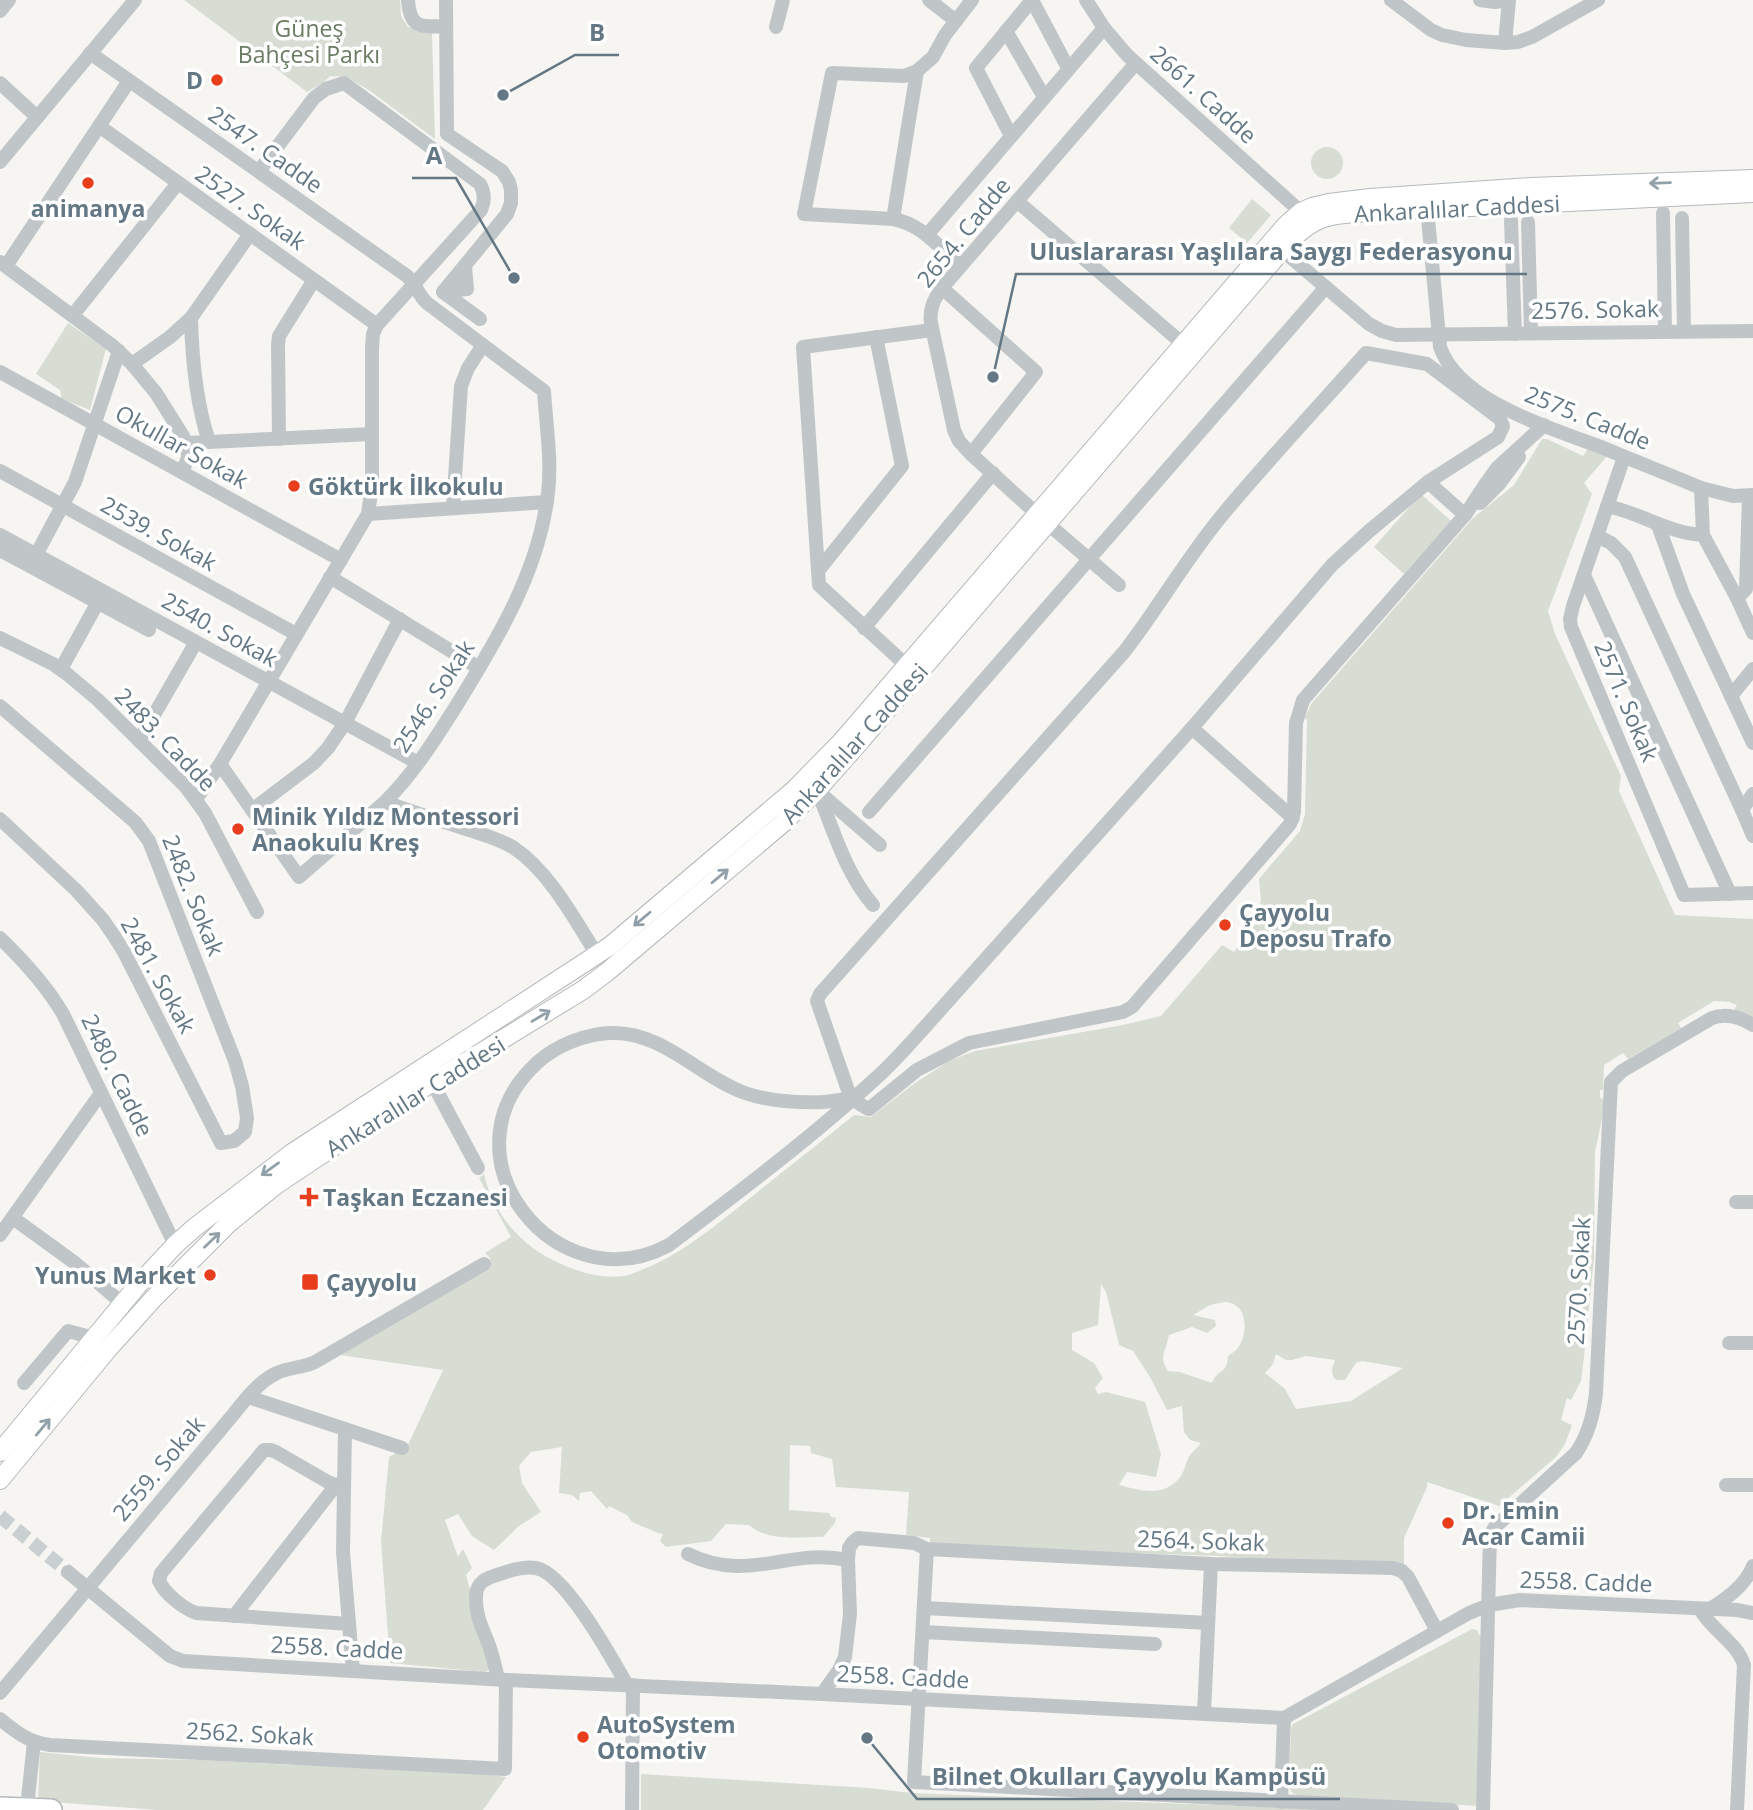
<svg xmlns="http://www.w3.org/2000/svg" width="1753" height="1810" viewBox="0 0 1753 1810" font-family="'Open Sans',sans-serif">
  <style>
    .green { fill: #d7ddd3; fill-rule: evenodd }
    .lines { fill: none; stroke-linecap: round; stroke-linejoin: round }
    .minor-tunnel { stroke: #cad0d1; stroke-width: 14; stroke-dasharray: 14 7; stroke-linecap: butt }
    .major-casing { stroke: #b4b9bc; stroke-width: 20 }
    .highway-casing { stroke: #b3b8bb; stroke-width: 24 }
    .minor { stroke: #c0c6c8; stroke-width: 14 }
    .major { stroke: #fff; stroke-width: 18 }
    .highway { stroke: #fff; stroke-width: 21 }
    .oneway { stroke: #92a0a9 }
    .poi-dot { fill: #e93e1e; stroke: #fff; stroke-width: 2.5 }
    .labels { text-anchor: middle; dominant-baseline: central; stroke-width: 7; stroke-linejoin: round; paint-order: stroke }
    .park-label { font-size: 23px; fill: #697b63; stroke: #fff }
    .poi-label { font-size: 23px; font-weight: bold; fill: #637884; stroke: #fff; text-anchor: start }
    .street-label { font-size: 23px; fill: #637884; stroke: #fff }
    .leader { fill: none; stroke: #637884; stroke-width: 2.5 }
    .callout-dot { fill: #637884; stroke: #fff; stroke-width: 2.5 }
    .callout-label { font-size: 24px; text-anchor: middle; font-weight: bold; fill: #637884; stroke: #fff; stroke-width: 7; stroke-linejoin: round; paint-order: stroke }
  </style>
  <rect width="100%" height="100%" fill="#f6f5f2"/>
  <g class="green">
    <path d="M184,0h216l1,16 7,11 24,6 3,106 -65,-48 -23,-14 -17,-1 -7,7 -16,9z"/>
    <circle cx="1327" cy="163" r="16"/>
    <path d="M1252,199l19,16 -24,28 -18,-15z"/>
    <path d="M68,323l38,26 -16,61 -28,-11 -2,-9 -24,-16z"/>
    <path d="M1542,439h5l36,17 6,-9 19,8 -24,28 8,11 -44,117 7,23 66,142 -2,15 56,124 78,4v100l-19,-9 3,-5 -8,-3 -15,-1 -36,22 3,5 -53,31 -5,-6 -19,12 -1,25h-3v8l6,2 -11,52 -1,106 -10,99 -3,24 -10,19 -4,-2 -6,22 11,5 -7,19 -9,13 -57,49 -72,-24v5l-23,51v30l-186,-12 -288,-10v-8l-24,-3 3,-43 -73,-5 -4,-28 -21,-6 -1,-7 -20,-1 -1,65 40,3 2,4 5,1 -1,5 -12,14c-23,0 -55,5 -74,-12l-23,-1 -15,17 -45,6 -6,-6 3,-7 -5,-1 -26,-11 -5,-7 -18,-9 -2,3 -16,-18 -11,2 -1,8 -7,-6 -13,-2 3,-46 -31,5 -12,14 3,17 19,29 -22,14 -25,24 -22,-14 -14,-22 -13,6 13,37 5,-8 9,19 -6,7 26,94 -8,3 -94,-9 -9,-122 8,-84 18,-10 36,-77 -103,-15 150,-90v-7l-5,-5 26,-16 -32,-59 5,-4c7,33 30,63 58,80 24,14 54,26 82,22 5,-1 10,-3 15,-5 43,-16 79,-48 115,-76 33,-27 67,-53 100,-80l17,2 41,-32 37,-24 26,-10 148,-26 38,-9 61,-71 12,7 22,-29 5,-23 -2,-21 41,-48 5,-17 2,-94 -2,-2 6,-14 162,-186 41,-33zM1101,1284l5,8 13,53 14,6 17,26 17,33 15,-4 2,26 6,8 11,3c-3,4 -8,8 -11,12 -4,6 -5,15 -9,21 -17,22 -38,15 -62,9l8,-13 29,5 5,-23 -16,-52 -39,-10 -8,2 -3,-6 8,-10 -9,-15 -22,-13v-17l26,-8zM1225,1302c21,1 23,25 16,41 -3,6 -7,9 -13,13 0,18 -11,13 -16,27l-32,-11 -12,-1c-10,-16 -2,-19 1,-36l23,-8 15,6 9,-7 -1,-6 -22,-5 17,-10zM1276,1354l10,6h6l14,-4 29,4c-2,7 -5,10 -1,18l3,2h8l11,-17 6,-2 41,7 -52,33 -55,8 -11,-20 -20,-16 8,-9z"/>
    <path d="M1421,494l30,27 -47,53 -30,-27z"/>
    <path d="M1472,1629l5,1 4,8 -2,168 -181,-10 -5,-3 -4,-4 2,-61 2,-4z"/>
    <path d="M40,1752l60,6 103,2 86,5 92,1 76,4 49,7 -23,33h-325l-120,-9z"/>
    <path d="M641,1774l228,14 43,5 427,17h-698z"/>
  </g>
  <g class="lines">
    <path class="minor-tunnel" d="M0,1516l68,56"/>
    <g class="major-casing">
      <g id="major">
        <path d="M0,1452l138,-167 37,-40 19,-17 98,-75 318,-207 184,-156 47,-48 445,-517 15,-13 11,-5 17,-4 41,-5 161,-11 222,-8"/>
        <path d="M0,1480l109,-132 44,-49 76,-76 47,-38 42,-28 110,-72 155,-95 24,-18 176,-149 34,-33 33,-37 440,-512c28,-28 43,-26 80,-29l383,-19"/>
      </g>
    </g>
    <g class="highway-casing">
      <path id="highway" d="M0,1808l51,2"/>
    </g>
    <g class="minor">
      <path d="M408,0c2,29 13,27 38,26"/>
      <path d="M929,0l27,21"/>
      <path d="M1032,0l36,68"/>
      <path d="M1086,0l18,28 23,27 174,157"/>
      <path d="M1391,0l40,30 11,5 24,5 39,3 13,-1 14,-5 66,-37"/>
      <path d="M1480,0l15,2 13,-2"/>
      <path d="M0,11l9,-11"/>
      <path d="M776,27l7,-27"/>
      <path d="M1006,31l38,66"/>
      <path d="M1505,43l4,-43"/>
      <path d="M90,53l317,223c9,8 11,19 20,27l117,88c2,33 8,70 4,102 -9,78 -50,145 -90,210 -22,35 -44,70 -73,99l-86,75 -79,-113"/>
      <path d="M0,83l37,34"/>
      <path d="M99,126l278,199"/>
      <path d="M1011,136l-35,-68 56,-68"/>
      <path d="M0,162l135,-162"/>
      <path d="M1017,201l166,143"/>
      <path d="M1427,208l13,139c19,55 111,81 161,100 33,14 67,27 100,41l32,8 20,-1"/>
      <path d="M1663,213l2,118"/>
      <path d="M1682,218l2,112"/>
      <path d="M893,219l24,-148"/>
      <path d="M1511,220l4,114"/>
      <path d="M1528,222l3,111"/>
      <path d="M927,235l177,-207"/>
      <path d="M1282,250l87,74 13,7 14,4 357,-4"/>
      <path d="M0,262l113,84 19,18 24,29 27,43 5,15v7l-6,14"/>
      <path d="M6,266l123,-185"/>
      <path d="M465,266l2,23 -24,3 37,27"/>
      <path d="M960,266c-20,-18 -38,-42 -67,-47l-89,-5 28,-141 72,3 13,-5 16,-14 12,-22 27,-35"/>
      <path d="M942,288l94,84 -65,82"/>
      <path d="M443,292l64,-78 4,-11v-13l-2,-8 -7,-11 -55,-37 -1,-134"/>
      <path d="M73,315l105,-132"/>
      <path d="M191,318c1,43 5,84 18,124"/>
      <path d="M132,364l38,-27 21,-19 59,-84"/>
      <path d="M0,372l341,188"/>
      <path d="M279,439l-1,-94 1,-9 35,-56"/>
      <path d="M187,443l185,-9"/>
      <path d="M1624,457l-51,149 -3,13 1,8 113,268 69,-2"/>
      <path d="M0,471l296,163"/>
      <path d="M1749,496l-3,93 -9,9 16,35"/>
      <path d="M1480,503l19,-19 20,-27"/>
      <path d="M1607,506c34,7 61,27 96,29l-2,-47"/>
      <path d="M453,508l8,-122 7,-18 15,-23"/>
      <path d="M368,514l179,-12"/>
      <path d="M1037,514l-66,-60 -12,-13 -5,-11 -23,-107c-2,-14 3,-24 11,-35l194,-225"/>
      <path d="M1465,515l22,-33 10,-14 47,-43"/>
      <path d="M1047,523l72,62"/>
      <path d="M1658,525l25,69 48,102"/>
      <path d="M0,535l418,228"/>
      <path d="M1703,535l34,63"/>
      <path d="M1597,536l14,7 14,14 117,253 11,26"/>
      <path d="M0,550l149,80"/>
      <path d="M36,555l39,-73 44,-131"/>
      <path d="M818,571l84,-105 -26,-129"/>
      <path d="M1584,575l146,319"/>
      <path d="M330,577l149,91"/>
      <path d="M864,628l129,-155"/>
      <path d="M0,638l53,26 14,10 31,26 88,87 19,26 52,99"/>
      <path d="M907,666l-88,-81 -16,-238 129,-17"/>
      <path d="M61,669l37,-67"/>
      <path d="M1753,669l-22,27 22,47"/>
      <path d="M0,706l135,116 14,19 86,220 7,25 5,32 -2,14 -11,9 -13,2 -97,-191 -10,-16 -11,-16 -26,-29 -77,-72"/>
      <path d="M139,741l57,-99"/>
      <path d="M817,790c16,38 28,83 56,115"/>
      <path d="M820,793l60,52"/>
      <path d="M196,799l24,-35 148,-250 4,-28v-138l1,-14 4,-9 104,-115c4,-9 4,-17 -1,-26l-136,-101 -18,6 -12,9 -55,73"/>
      <path d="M385,802c26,9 52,18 78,26 17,6 35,10 51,20 35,23 61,72 83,107"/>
      <path d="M252,810l62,-47 14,-15 17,-25 55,-104"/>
      <path d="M1742,810l11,-16"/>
      <path d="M869,812l457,-525"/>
      <path d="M1293,818l-101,-90 140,-163 36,-33 60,-50"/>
      <path d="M0,938c24,23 46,47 63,76l112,231"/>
      <path d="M432,1082l46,86"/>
      <path d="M851,1099l-34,-98 3,-7 304,-342c35,-45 63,-95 100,-139 46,-55 95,-107 142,-160l61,11 73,55 3,7 -5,11 -70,45 37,33 -162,185 -7,23 -2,89 -4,12 -158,183 -9,5 -154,31 -52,27 -48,39c-6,-2 -13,-9 -18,-10 -6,-1 -20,3 -27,3 -27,1 -53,0 -79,-9 -45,-16 -83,-62 -134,-60 -26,1 -54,12 -73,29 -103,93 19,244 131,183 70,-53 141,-106 206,-166 15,-13 28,-28 41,-42l276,-309"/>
      <path d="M1736,1202h17"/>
      <path d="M13,1218l62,45 48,41"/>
      <path d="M0,1235l101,-142"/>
      <path d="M1729,1343h24"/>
      <path d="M24,1383l44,-52 26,7"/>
      <path d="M248,1397l154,51"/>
      <path d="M345,1429l-2,123 10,119"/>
      <path d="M343,1484l-7,1 -8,-3 -52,-30 -5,-2h-7l-103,123 -2,8c6,13 24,27 37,32l153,11"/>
      <path d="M1726,1485h27"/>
      <path d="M927,1549l-13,233 538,28"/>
      <path d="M688,1554c61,30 102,-7 160,6"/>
      <path d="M68,1572l102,84 13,5 323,19 316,14 462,24 185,-105 20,-8 31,-5 217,10 16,3"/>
      <path d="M924,1608l284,15"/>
      <path d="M1700,1609c11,21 37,33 44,56l-7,145"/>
      <path d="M1710,1609c17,-11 35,-23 43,-43"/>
      <path d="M234,1616l102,-131"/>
      <path d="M923,1632l232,12"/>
      <path d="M498,1679c-2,-10 -5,-21 -8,-31 -6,-17 -15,-32 -14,-51 0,-15 10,-19 24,-23 11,-4 25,-8 36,-6 30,6 76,91 91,117"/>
      <path d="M0,1693l232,-277c12,-15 27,-35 45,-43 12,-6 26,-5 38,-11l169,-98"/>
      <path d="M822,1694l17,-24 6,-13 5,-43 -2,-54 1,-12 4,-6 5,-4 56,5 13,6 284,15 182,4 9,3 6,6 29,54"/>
      <path d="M1204,1713l7,-149"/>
      <path d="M0,1719c16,13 28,23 50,26l455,24 1,-89"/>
      <path d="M1281,1802l3,-84"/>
      <path d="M27,1808l7,-66"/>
      <path d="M632,1810l1,-125"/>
      <path d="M1483,1810l7,-275 5,-8 81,-74c12,-18 18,-40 20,-60l15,-311 11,-11 90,-53c14,-5 28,-1 41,7"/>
    </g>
    <use href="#major" class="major"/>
    <use href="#highway" class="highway"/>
  </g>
  <defs><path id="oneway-shaft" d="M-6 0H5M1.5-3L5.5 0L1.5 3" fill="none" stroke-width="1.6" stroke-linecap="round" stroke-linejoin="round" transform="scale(1.75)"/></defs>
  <g class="oneway">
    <use href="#oneway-shaft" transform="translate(1660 183) rotate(178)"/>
    <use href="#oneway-shaft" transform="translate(720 876) rotate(-40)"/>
    <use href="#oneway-shaft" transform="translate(642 919) rotate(140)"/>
    <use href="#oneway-shaft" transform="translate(541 1016) rotate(-31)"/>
    <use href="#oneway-shaft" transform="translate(270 1169) rotate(144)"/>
    <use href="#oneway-shaft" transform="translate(212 1240) rotate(-44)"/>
    <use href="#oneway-shaft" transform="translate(43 1427) rotate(-50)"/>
  </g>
  <g class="poi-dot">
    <circle cx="217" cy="80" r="7"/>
    <circle cx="88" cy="183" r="7"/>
    <circle cx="294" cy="486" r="7"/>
    <circle cx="238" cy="829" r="7"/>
    <circle cx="1225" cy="925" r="7"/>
    <path d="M305.5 1186.5h7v7h7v7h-7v7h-7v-7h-7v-7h7z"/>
    <circle cx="210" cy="1275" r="7"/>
    <rect x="301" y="1273" width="18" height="18" rx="3.5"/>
    <circle cx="1448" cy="1523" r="7"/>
    <circle cx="583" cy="1737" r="7"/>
  </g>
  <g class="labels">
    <g class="park-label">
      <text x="309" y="28">Güneş<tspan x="309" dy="26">Bahçesi Parkı</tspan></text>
    </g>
    <g class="poi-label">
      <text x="203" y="80" text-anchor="end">D</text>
      <text x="88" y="208" text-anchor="middle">animanya</text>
      <text x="308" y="486">Göktürk İlkokulu</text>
      <text x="252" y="816">Minik Yıldız Montessori<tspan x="252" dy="26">Anaokulu Kreş</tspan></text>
      <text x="1239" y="912">Çayyolu<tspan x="1239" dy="26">Deposu Trafo</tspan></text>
      <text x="323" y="1197">Taşkan Eczanesi</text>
      <text x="196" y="1275" text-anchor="end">Yunus Market</text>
      <text x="326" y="1282">Çayyolu</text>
      <text x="1462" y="1510">Dr. Emin<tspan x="1462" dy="26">Acar Camii</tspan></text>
      <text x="597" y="1724">AutoSystem<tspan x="597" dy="26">Otomotiv</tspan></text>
    </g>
    <g class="street-label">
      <text transform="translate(1204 94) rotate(42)">2661. Cadde</text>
      <text transform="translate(266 149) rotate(35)">2547. Cadde</text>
      <text transform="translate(251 207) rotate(35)">2527. Sokak</text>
      <text transform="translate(1457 208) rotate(-3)">Ankaralılar Caddesi</text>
      <text transform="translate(963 232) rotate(-51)">2654. Cadde</text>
      <text transform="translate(1595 309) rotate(-1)">2576. Sokak</text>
      <text transform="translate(1588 417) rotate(22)">2575. Cadde</text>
      <text transform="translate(182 446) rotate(29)">Okullar Sokak</text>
      <text transform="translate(159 533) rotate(29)">2539. Sokak</text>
      <text transform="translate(220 629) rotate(29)">2540. Sokak</text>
      <text transform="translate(433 696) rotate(-57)">2546. Sokak</text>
      <text transform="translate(1627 701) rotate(67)">2571. Sokak</text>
      <text transform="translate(166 739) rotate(46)">2483. Cadde</text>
      <text transform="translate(854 743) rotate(-48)">Ankaralılar Caddesi</text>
      <text transform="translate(194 895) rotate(68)">2482. Sokak</text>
      <text transform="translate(159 975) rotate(61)">2481. Sokak</text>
      <text transform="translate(118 1075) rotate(64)">2480. Cadde</text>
      <text transform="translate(415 1096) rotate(-32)">Ankaralılar Caddesi</text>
      <text transform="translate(1578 1281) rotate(-87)">2570. Sokak</text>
      <text transform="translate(158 1468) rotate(-50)">2559. Sokak</text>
      <text transform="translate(1201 1540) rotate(2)">2564. Sokak</text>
      <text transform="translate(1586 1581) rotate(2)">2558. Cadde</text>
      <text transform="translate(337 1647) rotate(3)">2558. Cadde</text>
      <text transform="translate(903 1676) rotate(3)">2558. Cadde</text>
      <text transform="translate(250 1733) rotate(3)">2562. Sokak</text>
    </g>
  </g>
  <path class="leader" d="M503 95L575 55H619M514 278L456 178H412M993 377L1016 274H1527M867 1738L917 1799H1340"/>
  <g class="callout-dot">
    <circle cx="503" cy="95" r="7"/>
    <circle cx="514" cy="278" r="7"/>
    <circle cx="993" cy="377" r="7"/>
    <circle cx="867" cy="1738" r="7"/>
  </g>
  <g class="callout-label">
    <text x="597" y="41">B</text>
    <text x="434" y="164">A</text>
    <text x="1271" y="260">Uluslararası Yaşlılara Saygı Federasyonu</text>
    <text x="1129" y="1785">Bilnet Okulları Çayyolu Kampüsü</text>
  </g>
</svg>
